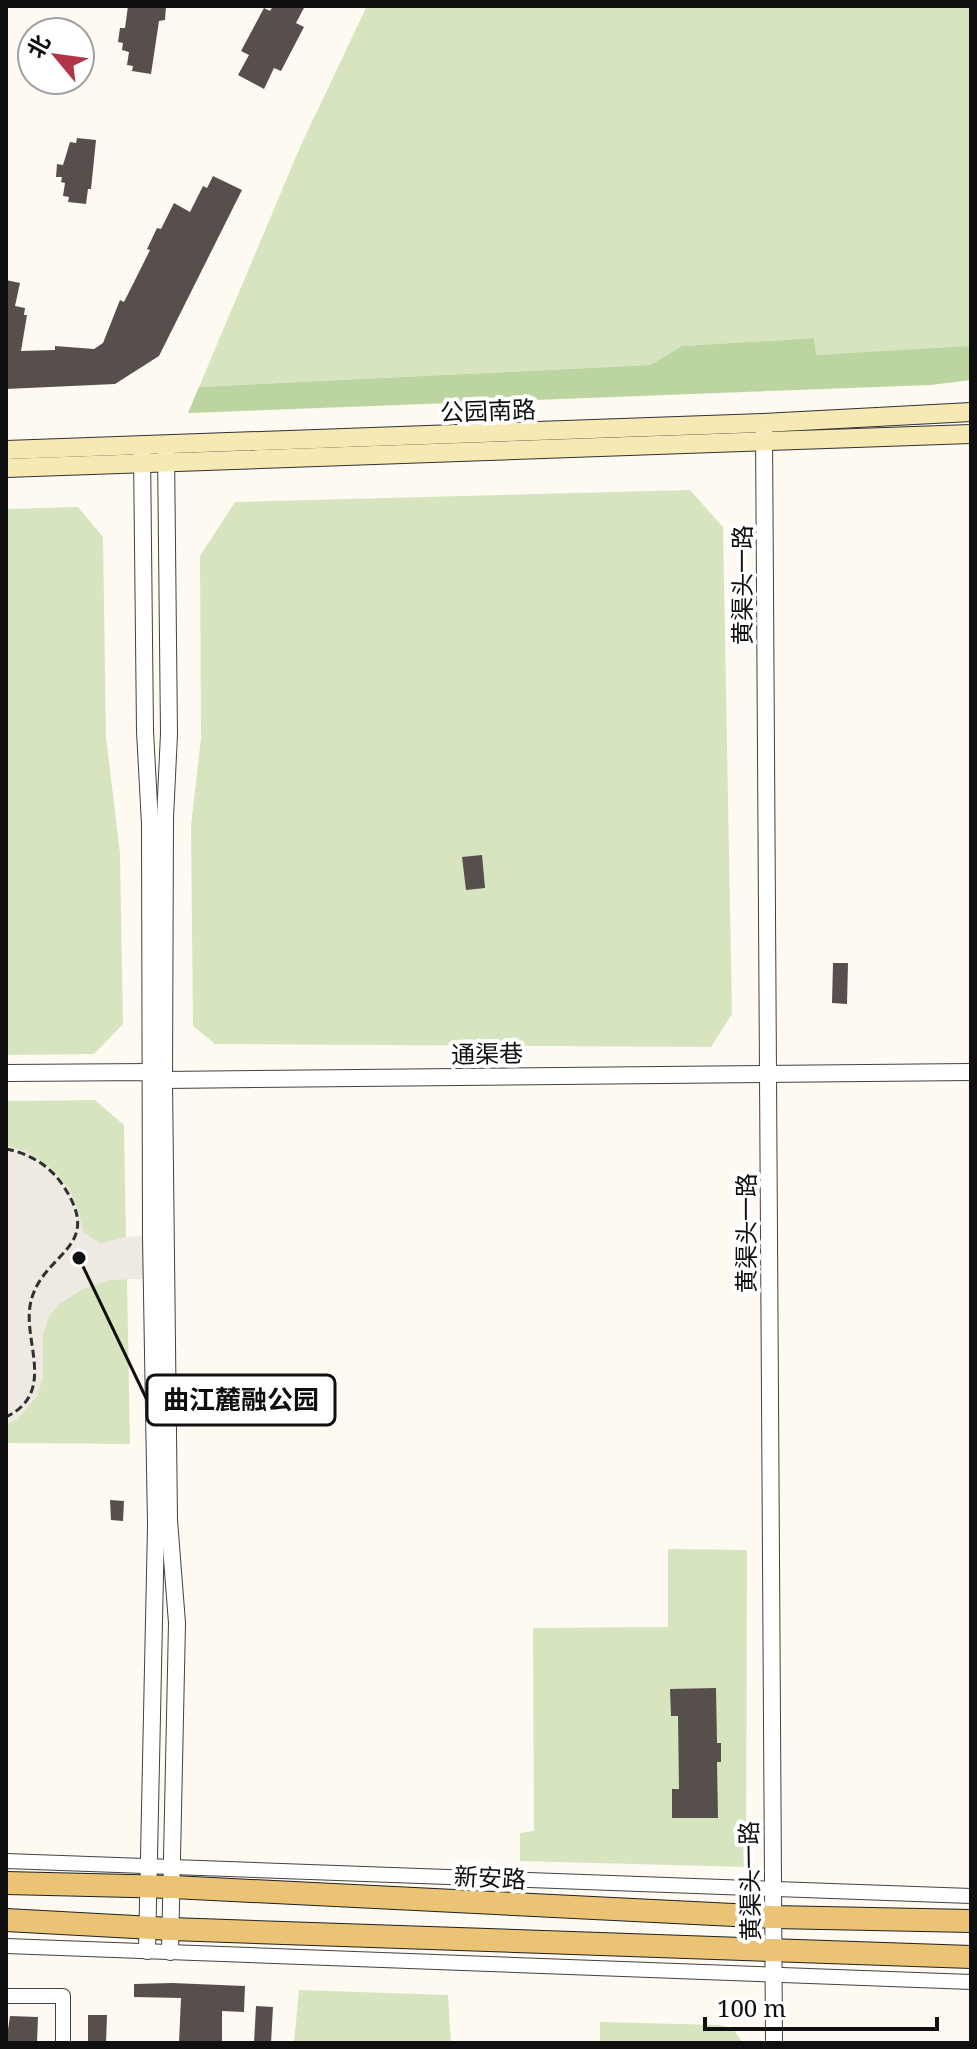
<svg xmlns="http://www.w3.org/2000/svg" width="977" height="2049" viewBox="0 0 977 2049" font-family="'Noto Serif','Noto Sans SC',serif">
  <style>
    .green { fill: #d6e5bf }
    .forest { fill: #bcd49f }
    .plaza { fill: #eee9e1 }
    .building { fill: #574f4c }
    .lines { fill: none; stroke-linecap: round; stroke-linejoin: round }
    .minor-casing { stroke: #424242; stroke-width: 16 }
    .tertiary-casing { stroke: #424242; stroke-width: 18 }
    .secondary-casing { stroke: #313131; stroke-width: 20 }
    .primary-casing { stroke: #202020; stroke-width: 24 }
    .path { stroke: #313131; stroke-width: 3; stroke-dasharray: 8 4; stroke-linecap: butt }
    .minor { stroke: #fff; stroke-width: 14 }
    .tertiary { stroke: #fff; stroke-width: 16 }
    .secondary { stroke: #f7e9b4; stroke-width: 18 }
    .primary { stroke: #ebc375; stroke-width: 22 }
    .labels { text-anchor: middle; dominant-baseline: central; stroke-width: 8; stroke-linejoin: round; paint-order: stroke }
    .street-label { font-size: 24px; fill: #0f0f0f; stroke: #fff }
    .leader { fill: none; stroke: #0f0f0f; stroke-width: 3 }
    .callout-dot { fill: #0f0f0f; stroke: #fff; stroke-width: 3 }
    .callout { fill: #fff; stroke: #0f0f0f; stroke-width: 3 }
    .callout-label { font-size: 26px; text-anchor: middle; font-weight: bold; fill: #0f0f0f }
  </style>
  <rect width="100%" height="100%" fill="#fefaf2"/>
  <g class="green">
    <path d="M367,6h604v344l-156,5 -1,-17 -132,8 -32,19 -451,22 102,-242z"/>
    <path d="M690,490l33,37 9,487 -21,33 -496,-3 -22,-18 -2,-200 10,-88 -1,-182 35,-54z"/>
    <path d="M78,507l25,30 3,200 14,116 3,171 -29,30 -88,1v-546z"/>
    <path d="M95,1100l29,25 2,112 25,-1 1,42 -25,1 3,165 -124,-1v-342z"/>
    <path d="M668,1549l79,1 -1,317 -226,-6v-28l14,-2 -1,-203 135,-1z"/>
    <path d="M299,1990l149,5 3,48h-157z"/>
    <path d="M600,2022l120,3 13,4 10,14h-143z"/>
  </g>
  <path class="forest" d="M814,338l2,17 155,-9v34l-40,5 -743,28 11,-26 451,-22 32,-19z"/>
  <path class="plaza" d="M6,1145l20,6 26,18 17,19 10,25 4,19 17,11 26,-6 25,-1 1,42 -41,2 -14,4 -16,6 -21,14 -10,11 -7,19v45l-6,17 -20,24 -11,5z"/>
  <g class="building">
    <path d="M128,6h38l-1,14 -6,1 -8,53 -19,-3 1,-5 -6,-1 2,-13 -7,-2 1,-7 -5,-1 2,-14h5z"/>
    <path d="M273,6h32l-9,17 8,4 -23,44 -7,-3 -10,21 -26,-14 11,-20 -8,-4 23,-43 6,3z"/>
    <path d="M77,138l19,2 -5,49h-3l-2,15 -18,-2 1,-5 -6,-1 2,-13 -4,-1 1,-5h-6l1,-13 6,1 7,-23 6,1z"/>
    <path d="M213,176l29,14 -83,166 -44,28 -109,5v-109l14,3 -5,23 10,2 -1,7h3l-6,36 34,-1v-4l39,3 9,-6 17,-43 4,2 26,-52 -3,-1 10,-21 4,1 13,-26 16,9 13,-26 4,2z"/>
    <path d="M482,855l3,33 -19,2 -4,-33z"/>
    <path d="M833,963h15l-1,41 -15,-1z"/>
    <path d="M110,1500l14,1 -1,20 -12,-1z"/>
    <path d="M716,1688l1,55h4v19h-4l1,56h-46v-29h7l-1,-73h-7l-1,-27z"/>
    <path d="M172,1983l73,3 -1,26 -22,-1v32h-43l2,-45 -47,-1v-13z"/>
    <path d="M256,2006l17,1 -2,36h-17z"/>
    <path d="M88,2015h19l-1,28h-18z"/>
    <path d="M10,2016l28,1 -1,26h-31z"/>
  </g>
  <g class="lines">
    <g class="minor-casing">
      <g id="minor">
        <path d="M6,1861l965,35"/>
        <path d="M6,1946l965,36"/>
        <path d="M6,1996h57v47"/>
      </g>
    </g>
    <g class="tertiary-casing">
      <g id="tertiary">
        <path d="M764,429l10,1614"/>
        <path d="M166,450l3,284 -4,84 -1,262 5,440 8,103 -7,329"/>
        <path d="M142,452l3,279 5,93 1,412 5,290 -9,425"/>
        <path d="M6,1073l146,-1 12,8 807,-8"/>
      </g>
    </g>
    <g class="secondary-casing">
      <g id="secondary">
        <path d="M6,450l757,-27 208,-11"/>
        <path d="M6,468l965,-34"/>
      </g>
    </g>
    <g class="primary-casing">
      <g id="primary">
        <path d="M6,1883l167,4 600,30 198,4"/>
        <path d="M6,1920l165,9 800,28"/>
      </g>
    </g>
    <path class="path" d="M6,1149c22,4 43,16 56,35 46,67 -23,67 -32,122 -6,38 26,87 -24,111"/>
    <use href="#minor" class="minor"/>
    <use href="#tertiary" class="tertiary"/>
    <use href="#secondary" class="secondary"/>
    <use href="#primary" class="primary"/>
  </g>
  <g class="labels">
    <g class="street-label">
      <text transform="translate(488 410) rotate(-2)">公园南路</text>
      <text transform="translate(741 585) rotate(-90)">黄渠头一路</text>
      <text transform="translate(487 1053) rotate(-1)">通渠巷</text>
      <text transform="translate(745 1233) rotate(-90)">黄渠头一路</text>
      <text transform="translate(490 1877) rotate(3)">新安路</text>
      <text transform="translate(749 1881) rotate(-91)">黄渠头一路</text>
    </g>
  </g>
  <path class="leader" d="M79 1258L147 1400"/>
  <circle class="callout-dot" cx="79" cy="1258" r="8"/>
  <rect class="callout" x="147" y="1375" width="188" height="50" rx="8"/>
  <g class="callout-label">
    <text x="241" y="1409">曲江麓融公园</text>
  </g>
  <rect width="977" height="2049" fill="none" stroke="#0f0f0f" stroke-width="16"/>
  <g transform="translate(56 56) rotate(299)"><circle r="38" fill="#ffffff" stroke="#9f9f9f" stroke-width="2"/>
  <path d="M0-6L14 30L0 20L-14 30Z" fill="#b13547"/>
  <text y="-12" font-size="22" font-weight="bold" text-anchor="middle" fill="#0f0f0f">北</text>
  </g>
  <path d="M705 2017v12h232v-12" fill="none" stroke="#0f0f0f" stroke-width="4"/>
  <text x="717" y="2017" font-size="24" fill="#0f0f0f" stroke="#ffffff" stroke-width="6" paint-order="stroke">100 m</text>
</svg>
